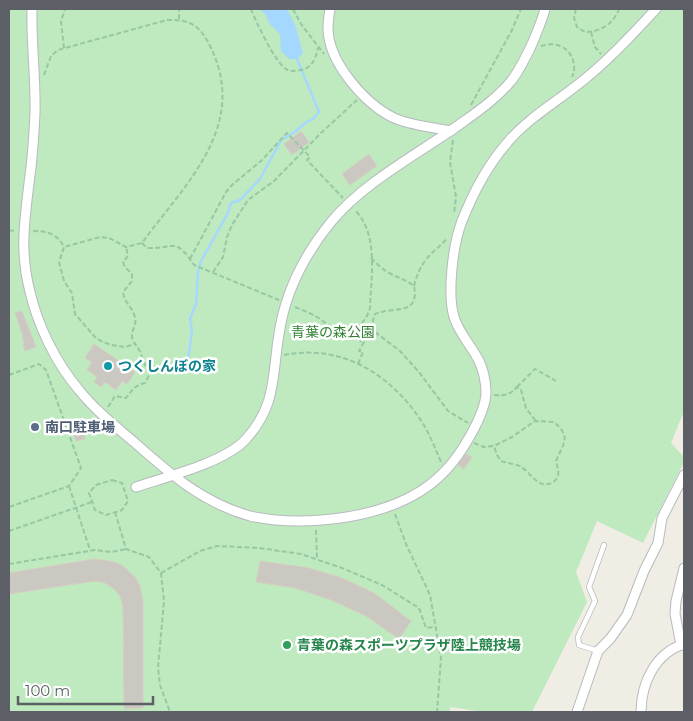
<svg xmlns="http://www.w3.org/2000/svg" width="693" height="721" viewBox="0 0 693 721" font-family="Montserrat,'Noto Sans JP',sans-serif">
  <style>
    .green { fill: #bfe9bf }
    .water { fill: #a5d8ff }
    .lines { fill: none; stroke-linecap: round; stroke-linejoin: round }
    .stream { stroke: #a5d8ff; stroke-width: 2.5 }
    .building { fill: #cbc8c1; stroke: #d5cfc2 }
    .lane-casing { stroke: #b7babf; stroke-width: 6 }
    .street-casing { stroke: #b7babf; stroke-width: 11 }
    .path { stroke: #96c8a4; stroke-width: 2; stroke-dasharray: 5 2.5; stroke-linecap: butt }
    .lane { stroke: #fff; stroke-width: 4.5 }
    .street { stroke: #fff; stroke-width: 9 }
    .culture-dot { fill: #0f9aa8; stroke: #fff; stroke-width: 2 }
    .service-dot { fill: #5c6f8a; stroke: #fff; stroke-width: 2 }
    .leisure-dot { fill: #2e9e5b; stroke: #fff; stroke-width: 2 }
    .labels { text-anchor: middle; dominant-baseline: central; stroke-width: 5; stroke-linejoin: round; paint-order: stroke }
    .park-label { font-size: 14px; fill: #2f8232; stroke: #fff }
    .culture-label { font-size: 14px; font-weight: bold; fill: #0d838f; stroke: #fff; text-anchor: start }
    .service-label { font-size: 14px; font-weight: bold; fill: #4e5e75; stroke: #fff; text-anchor: start }
    .leisure-label { font-size: 14px; font-weight: bold; fill: #27864d; stroke: #fff; text-anchor: start }
  </style>
  <rect width="100%" height="100%" fill="#f0ede4"/>
  <path class="green" d="M9,9h675v402l-13,32 13,14v5l-41,81 -46,-22 -21,51 11,30 -55,110h-48l-34,-5v5h-441z"/>
  <path class="water" d="M259,9h28l9,18 7,26 -6,6h-8l-8,-8 -1,-17 -11,-11 -4,-9z"/>
  <g class="lines">
    <path class="stream" d="M188,360l4,-29 -2,-12 6,-15 2,-32 3,-11 27,-48 3,-10 9,-3 20,-21 21,-39 14,-8 10,-9 8,-4 6,-7 -22,-53"/>
  </g>
  <g class="building">
    <path d="M301,131l8,11 -17,13 -8,-11z"/>
    <path d="M369,154l8,12 -27,19 -8,-11z"/>
    <path d="M22,311l14,36 -11,4 -2,-7 1,-1 -2,-6 1,-1 -8,-23z"/>
    <path d="M94,344l41,28 -8,12 -5,-3 -6,9 -11,-8 -4,5 -7,-5 3,-5 -10,-7 5,-8 -7,-4z"/>
    <path d="M82,427l3,12 -9,2 -4,-11z"/>
    <path d="M466,454l6,3 -8,12 -6,-4z"/>
    <path d="M94,559l21,3 8,4 13,12 4,8 3,15v107l-19,1 -1,-103 -3,-10 -7,-8 -8,-5 -10,-2 -86,13v-21z"/>
    <path d="M260,561l49,7 33,10 32,15 37,28 -12,18 -33,-23 -35,-16 -36,-12 -39,-6z"/>
  </g>
  <g class="lines">
    <g class="lane-casing">
      <path id="lane" d="M598,651l-19,-6 -1,-8 17,-36 -6,-14 15,-42"/>
    </g>
    <g class="street-casing">
      <g id="street">
        <path d="M32,9c-1,34 4,69 3,104 -1,20 -2,41 -5,62 -5,43 -11,74 0,117 8,34 26,71 49,98 16,20 36,36 55,52 36,32 69,61 116,74 32,7 65,6 97,1 36,-6 72,-18 98,-46 15,-15 41,-57 41,-79 0,-10 -3,-24 -8,-33 -8,-15 -19,-26 -24,-42 -7,-24 -1,-73 8,-96 11,-28 25,-55 45,-78 19,-23 46,-39 69,-57 29,-22 55,-50 80,-77"/>
        <path d="M330,9c-1,6 -2,13 -2,19 0,34 37,76 66,90 18,8 38,9 57,13"/>
        <path d="M136,487c30,-10 90,-25 110,-48 31,-34 26,-64 33,-105 6,-41 26,-80 52,-112 34,-41 89,-69 132,-100 17,-12 35,-25 49,-42 8,-11 14,-23 20,-36 5,-12 10,-23 13,-35"/>
        <path d="M681,645l-6,-31 1,-13 8,-33"/>
        <path d="M577,712l21,-61 12,-12 17,-24 17,-44 14,-28 4,-25 22,-43"/>
        <path d="M641,712c0,-28 14,-59 43,-68"/>
      </g>
    </g>
    <g class="path">
      <path d="M251,9c5,13 24,53 35,60 4,3 10,2 15,1 11,-2 15,-12 17,-22"/>
      <path d="M293,9l8,15 23,30"/>
      <path d="M576,9l-2,9 3,9 8,5c16,0 29,-9 34,-23"/>
      <path d="M179,19v-10"/>
      <path d="M591,32l4,15 6,7"/>
      <path d="M541,46c5,-1 10,-3 16,-1 14,3 21,20 15,32"/>
      <path d="M64,48l-3,-27 4,-12"/>
      <path d="M44,75l7,-19 7,-6 109,-30c25,-1 34,7 44,28 38,79 -27,137 -69,195l-16,4 -17,-9 -9,-1 -36,10"/>
      <path d="M471,105l41,-75 9,-21"/>
      <path d="M453,140l-3,22 6,35 -2,17"/>
      <path d="M9,231l7,-1"/>
      <path d="M33,231c14,0 25,3 31,16l-5,15 5,19 8,12 3,21 20,23 6,4 10,4 14,2 10,-3"/>
      <path d="M142,243l5,5c28,1 28,-12 47,17l85,35"/>
      <path d="M371,258c6,6 12,12 20,16 8,4 15,6 23,12 6,31 -22,20 -39,28l-2,6 2,12 25,19 18,20 30,40 20,12"/>
      <path d="M190,259l36,-67 6,-7 30,-25 25,-27 23,24 -3,3 36,38"/>
      <path d="M213,272l10,-15 4,-20 5,-12 16,-25 26,-19 47,-48 36,-33"/>
      <path d="M414,286c3,-13 9,-25 19,-34 5,-5 10,-8 14,-14"/>
      <path d="M295,307c7,3 15,6 22,10 7,4 13,11 20,13 17,4 29,-7 33,-22 1,-31 9,-73 -15,-98"/>
      <path d="M355,328l20,4"/>
      <path d="M284,355c60,-12 111,22 141,72 6,11 11,23 16,35"/>
      <path d="M358,364l5,-12 -4,-1 5,-9 -4,-1 6,-10"/>
      <path d="M9,375l30,-11 7,6 35,98 -12,18 -60,21"/>
      <path d="M517,387l18,-18 21,12"/>
      <path d="M494,395c11,1 16,0 23,-8l4,3 5,18 9,12"/>
      <path d="M108,407l7,-11 11,2c6,-8 9,-13 19,-15 7,-11 3,-12 -2,-22 -2,-3 -1,-8 -4,-11 -2,-5 -7,-8 -7,-14 0,-7 5,-12 3,-19 -3,-10 -11,-15 -12,-25l9,-11v-7l-7,-7 -2,-5 5,-6 -2,-9"/>
      <path d="M474,443l10,4 10,-1 18,-9 23,-16 19,1c18,15 9,22 2,39 2,8 5,16 -3,21 -15,9 -22,-10 -33,-16 -6,-2 -13,-3 -19,-5l-4,-6 -3,-9"/>
      <path d="M112,480l10,3 6,18 -6,9 -16,5 -11,-5 -6,-17 7,-8z"/>
      <path d="M69,486l21,64"/>
      <path d="M115,512l11,37 23,8 12,16 3,28 -6,67 2,17 10,27"/>
      <path d="M395,514l11,30 24,51 11,63 -4,54"/>
      <path d="M316,530l1,30"/>
      <path d="M9,531l83,-29"/>
      <path d="M9,564l86,-14 16,2 15,-3"/>
      <path d="M161,573l39,-22 17,-5 42,2 42,6 41,14 40,17 37,23 7,20 10,-1"/>
    </g>
    <use href="#lane" class="lane"/>
    <use href="#street" class="street"/>
  </g>
  <circle class="culture-dot" cx="108" cy="366" r="5"/>
  <circle class="service-dot" cx="35" cy="427" r="5"/>
  <circle class="leisure-dot" cx="287" cy="645" r="5"/>
  <g class="labels">
    <g class="park-label">
      <text x="333" y="332">青葉の森公園</text>
    </g>
    <g class="culture-label">
      <text x="118" y="366">つくしんぼの家</text>
    </g>
    <g class="service-label">
      <text x="45" y="427">南口駐車場</text>
    </g>
    <g class="leisure-label">
      <text x="297" y="645">青葉の森スポーツプラザ陸上競技場</text>
    </g>
  </g>
  <rect width="693" height="721" fill="none" stroke="#5c6066" stroke-width="20"/>
  <path d="M18 696v8h135v-8" fill="none" stroke="#5c6066" stroke-width="2.5"/>
  <text x="25" y="696" font-size="15" fill="#5c6066" stroke="#ffffff" stroke-width="4" paint-order="stroke">100 m</text>
</svg>
